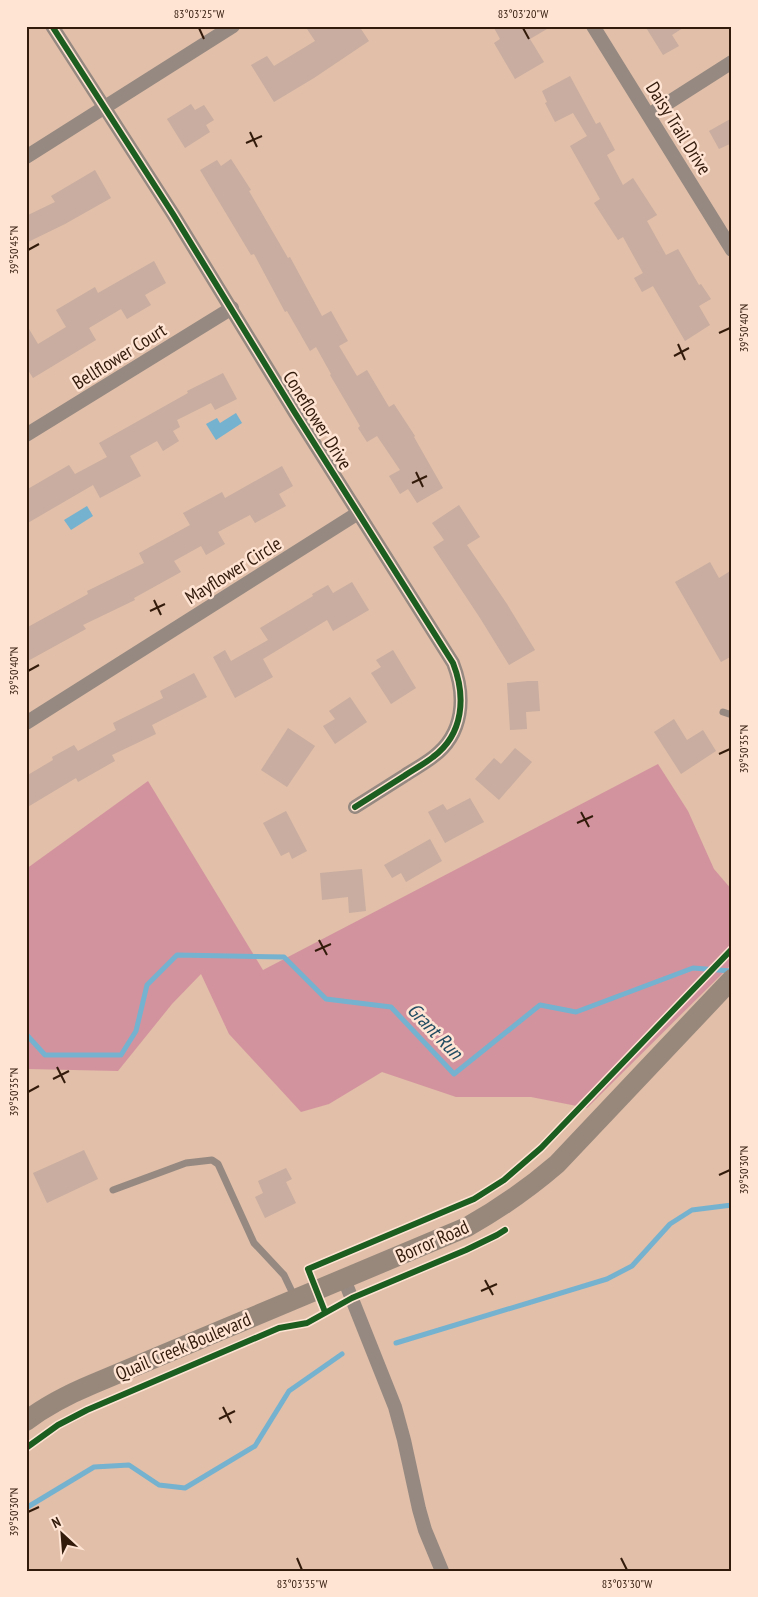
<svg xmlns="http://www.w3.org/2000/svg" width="758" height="1597" viewBox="0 0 758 1597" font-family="'PT Sans Narrow',sans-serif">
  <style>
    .forest { fill: #d3939e }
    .water { fill: #74b2d0 }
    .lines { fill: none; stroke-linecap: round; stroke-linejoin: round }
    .stream { stroke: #74b2d0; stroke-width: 5 }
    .building { fill: #c9ada0 }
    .lane { stroke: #968981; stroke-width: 7 }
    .street { stroke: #968981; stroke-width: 14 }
    .secondary { stroke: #98887c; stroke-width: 20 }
    .cycleway-casing { stroke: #ffe4d4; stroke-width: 9 }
    .cycleway { stroke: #1b5e20; stroke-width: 6 }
    .ticks { fill: none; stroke: #331b0b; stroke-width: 2 }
    .labels { text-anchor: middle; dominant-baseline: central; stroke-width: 5; stroke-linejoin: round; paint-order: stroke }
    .street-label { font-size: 19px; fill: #331b0b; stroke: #ffe4d4 }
    .water-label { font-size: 20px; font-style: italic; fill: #234d63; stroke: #ffe4d4 }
    .neatline { fill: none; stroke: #331b0b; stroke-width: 2 }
    .ticks-label { font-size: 12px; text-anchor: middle; fill: #331b0b }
  </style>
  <rect width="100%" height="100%" fill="#e1bfa9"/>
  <path class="forest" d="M658,764l30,47 26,58 18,21v74l-145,144 -56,-11h-75l-74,-25 -53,32 -28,8 -72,-78 -28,-60 -29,30 -54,67 -90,-2 -2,-3v-197l122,-88 115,189z"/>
  <g class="water">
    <path d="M236,413l6,10 -26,17 -10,-16 11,-6 3,5z"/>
    <path d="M87,506l6,10 -22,14 -7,-10z"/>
  </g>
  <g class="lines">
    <g class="stream">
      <path d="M26,1034l19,21h76l15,-24 11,-46 30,-30 107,2 42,42 65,8 63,67 86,-69 36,7 117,-44 38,3"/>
      <path d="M396,1343l211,-64 25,-13 38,-42 22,-14 40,-5"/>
      <path d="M26,1508l68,-41 35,-2 30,20 26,3 70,-42 34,-55 53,-37"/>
    </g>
  </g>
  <g class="building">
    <path d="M305,26h54l10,15 -55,37 -40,24 -23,-37 16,-9 7,10 41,-25z"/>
    <path d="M493,26h59l-22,13 14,23 -29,17 -21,-36 6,-4z"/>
    <path d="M645,26h41l-14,9 7,11 -16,9z"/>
    <path d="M570,76l26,48 4,-2 15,28 -8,5 16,30 10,-7 24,37 -10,6 19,34 12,-6 21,36 2,-1 10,15 -12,7 11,19 -25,16 -32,-55 -11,6 -8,-14 9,-5 -20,-36 -5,3 -24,-37 6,-4 -30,-53 17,-10 -14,-23 -18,9 -10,-19 2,-1 -5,-11z"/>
    <path d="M191,104l4,6 9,-5 10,15 -8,5 4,7 -25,16 -18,-29z"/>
    <path d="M732,118v25l-13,6 -10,-18z"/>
    <path d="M231,159l20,31 -2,1 39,67 2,-1 32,59 9,-5 17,30 -9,5 18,30 10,-6 22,37 5,-3 21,32 -1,1 29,51 -26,15 -9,-14 -8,5 -11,-18 11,-6 -23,-34 -10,6 -9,-14 2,-2 -30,-51 1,-1 -15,-27 -6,4 -23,-40 -2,1 -31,-58 -3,1 -51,-85 17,-10 4,6z"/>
    <path d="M95,170l16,28 -46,26 -39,19v-27l29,-14 -4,-6z"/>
    <path d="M154,261l12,22 -21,12 6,10 -24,14 -6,-10 -32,19 7,12 -63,38 -7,-11v-43l12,20 28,-17 -10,-17 39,-23 3,6z"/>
    <path d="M223,373l14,26 -22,11 -4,-7 -34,17 3,7 -7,4 6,10 -16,10 -6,-10 -27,15 11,20 -41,22 -7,-13 -67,39v-34l43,-25 6,9 32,-17 -8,-14 89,-50 -1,-2z"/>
    <path d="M282,466l11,20 -14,8 7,12 -31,17 -5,-8 -32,17 7,12 -19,11 -5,-9 -27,15 7,11 -47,26 1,2 -52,25 3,4 -60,33v-34l62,-34 -1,-3 57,-28 -5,-10 51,-28 -7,-12 39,-21 3,6z"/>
    <path d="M459,505l21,32 -13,8 40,59 28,46 -26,15 -29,-47 -47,-71 11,-7 -12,-17z"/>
    <path d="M710,562l9,16 13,-8v86l-11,6 -46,-80z"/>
    <path d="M352,582l17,28 -36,21 -6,-11 -64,39 10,18 -38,21 -22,-41 12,-7 6,11 37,-21 -8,-12 53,-32 -1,-2 16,-9 5,8z"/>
    <path d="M393,650l23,38 -25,16 -20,-31 10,-6 -5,-7z"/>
    <path d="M194,673l13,24 -55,28 4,9 -44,21 3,6 -37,21 -2,-4 -50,30v-32l27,-16 -1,-3 22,-12 4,6 38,-21 -3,-7 50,-25 -3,-7z"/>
    <path d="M528,681h10l2,30 -14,1 1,17 -17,1 -3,-47z"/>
    <path d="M350,697l17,25 -32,22 -12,-18 12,-7 -6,-8z"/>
    <path d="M674,719l13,21 16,-10 13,21 -35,23 -27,-42z"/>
    <path d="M288,728l27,18 -28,41 -26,-17z"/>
    <path d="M515,748l17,14 -33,38 -24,-21 19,-21 7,6z"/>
    <path d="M470,798l14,24 -39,21 -17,-31 15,-8 4,6z"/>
    <path d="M286,811l21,40 -15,8 -3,-7 -8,4 -18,-33z"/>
    <path d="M430,839l12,22 -36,21 -5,-9 -9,5 -8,-13z"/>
    <path d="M362,869l4,42 -17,2 -1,-16 -26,3 -2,-27z"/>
    <path d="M84,1150l14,29 -51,24 -14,-30z"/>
    <path d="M286,1168l6,11 -6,3 10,21 -31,15 -10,-21 8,-4 -5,-12z"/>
  </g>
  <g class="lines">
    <g class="lane">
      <path d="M723,712l9,3"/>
      <path d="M113,1190l73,-27 26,-3 6,4 36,79 30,32 11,23"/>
    </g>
    <g class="street">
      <path d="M52,26l121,188 122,199 158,250c13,33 11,71 -20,94 -9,7 -20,13 -29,19 -16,10 -33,21 -49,31"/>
      <path d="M593,26l139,224"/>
      <path d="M649,115l83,-53"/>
      <path d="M26,157l207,-131"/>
      <path d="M26,435l206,-127"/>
      <path d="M26,723l332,-210"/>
      <path d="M344,1279l51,128 9,33 15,69 6,21 17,41"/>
    </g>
    <path class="secondary" d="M26,1421c21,-16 43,-27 67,-37l374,-157c34,-19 61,-38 90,-63l175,-185"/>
    <g class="cycleway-casing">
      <g id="cycleway">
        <path d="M52,26l121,188 122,199 158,250c13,33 11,71 -20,94 -9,7 -20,13 -29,19 -16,10 -33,21 -49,31"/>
        <path d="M325,1312l-17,-43 166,-70 30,-19 37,-32 191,-199"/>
        <path d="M26,1448l32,-23 29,-15 192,-82 28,-5 45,-25 114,-48 31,-15 8,-5"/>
      </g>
    </g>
    <use href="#cycleway" class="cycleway"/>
  </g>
  <path class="ticks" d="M199,28l5,11M523,28l6,11M250,132l7,15M246,143l16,-7M28,250l11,-6M719,333l11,-5M678,344l7,16M674,356l15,-8M416,472l7,15M412,483l15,-7M154,600l7,15M150,611l15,-7M28,671l11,-6M719,754l11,-5M581,812l8,15M577,823l16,-7M319,940l8,15M315,951l16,-7M57,1067l8,16M53,1079l16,-8M28,1092l11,-6M719,1175l11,-5M485,1280l8,15M481,1291l16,-7M223,1407l8,16M219,1419l16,-8M28,1512l11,-5M297,1558l5,12M621,1558l6,12"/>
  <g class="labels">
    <g class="street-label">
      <text transform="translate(679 128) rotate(58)">Daisy Trail Drive</text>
      <text transform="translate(119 356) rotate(-32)">Bellflower Court</text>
      <text transform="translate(318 420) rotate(58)">Coneflower Drive</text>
      <text transform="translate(233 570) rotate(-32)">Mayflower Circle</text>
      <text transform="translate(432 1241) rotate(-24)">Borror Road</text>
      <text transform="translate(183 1346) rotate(-23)">Quail Creek Boulevard</text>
    </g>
    <g class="water-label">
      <text transform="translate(435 1031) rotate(46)">Grant Run</text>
    </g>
  </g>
  <rect width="758" height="1597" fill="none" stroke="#ffe4d4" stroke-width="55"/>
  <g transform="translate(62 1534) rotate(334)" stroke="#ffe4d4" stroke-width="4" paint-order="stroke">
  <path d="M0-4L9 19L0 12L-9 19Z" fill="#331b0b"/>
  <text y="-8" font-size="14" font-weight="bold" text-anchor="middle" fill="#331b0b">N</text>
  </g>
  <rect x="28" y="28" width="702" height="1542" class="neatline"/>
  <g class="ticks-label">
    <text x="199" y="18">83°03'25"W</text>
    <text x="523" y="18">83°03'20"W</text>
    <text transform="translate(14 250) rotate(-90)" y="4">39°50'45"N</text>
    <text transform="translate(744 328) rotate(-90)" y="4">39°50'40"N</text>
    <text transform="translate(14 671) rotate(-90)" y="4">39°50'40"N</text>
    <text transform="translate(744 749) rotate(-90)" y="4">39°50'35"N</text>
    <text transform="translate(14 1092) rotate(-90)" y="4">39°50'35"N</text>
    <text transform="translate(744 1170) rotate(-90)" y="4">39°50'30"N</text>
    <text transform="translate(14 1512) rotate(-90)" y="4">39°50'30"N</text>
    <text x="302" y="1588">83°03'35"W</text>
    <text x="627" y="1588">83°03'30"W</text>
  </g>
</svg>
